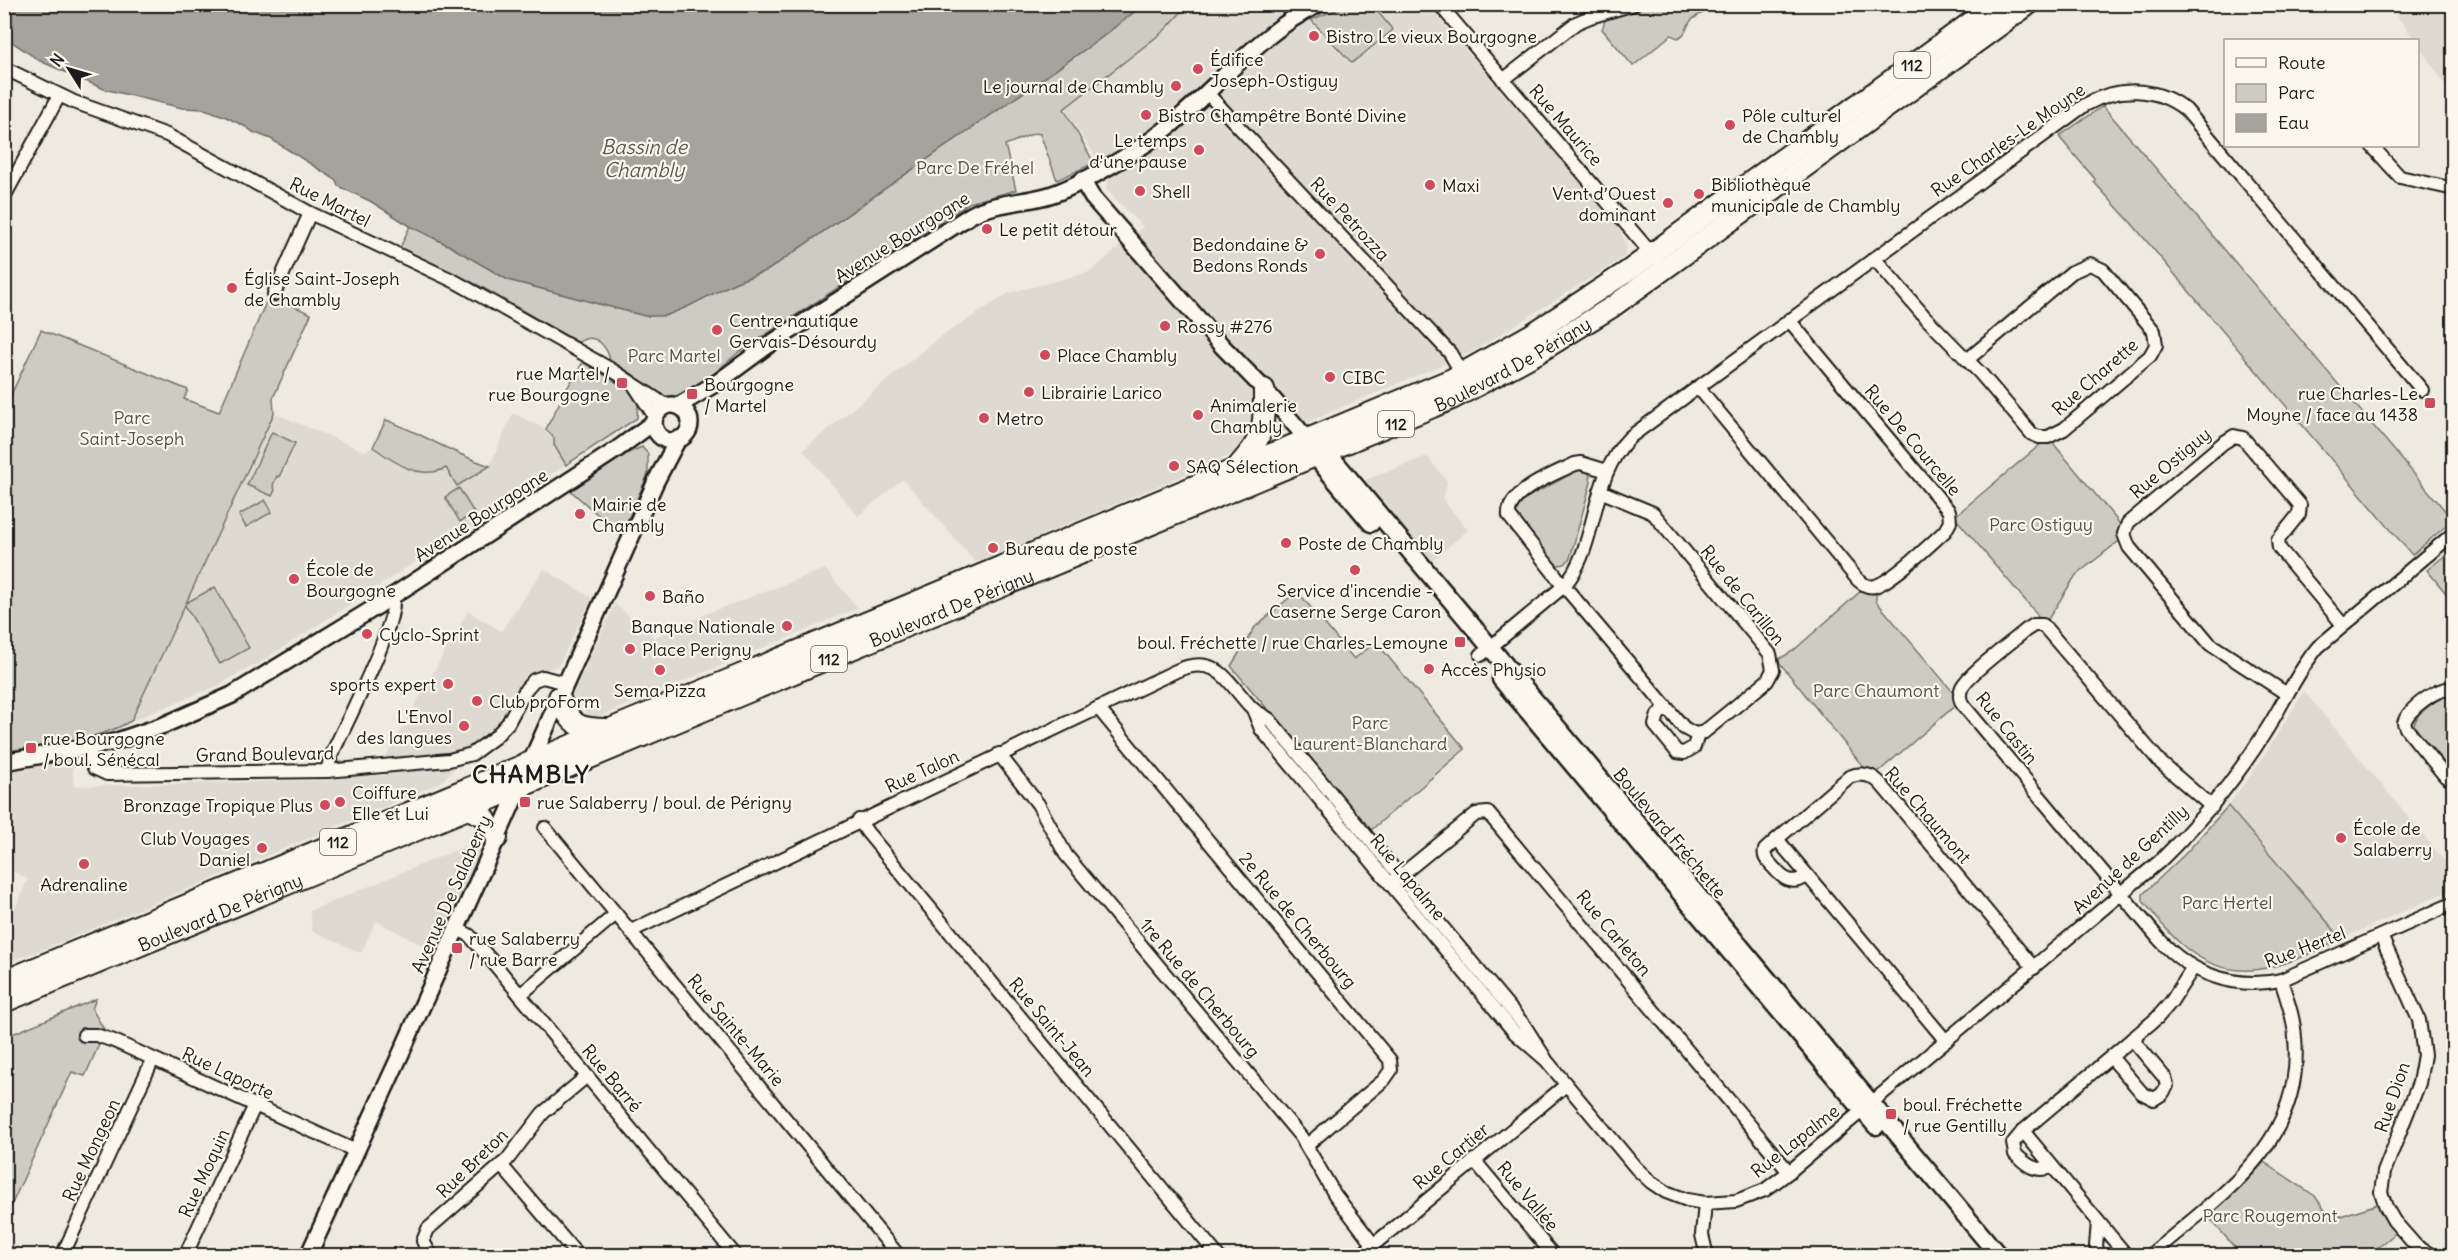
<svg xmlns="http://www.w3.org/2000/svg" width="2458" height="1260" viewBox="0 0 2458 1260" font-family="Delius,sans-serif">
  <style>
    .built { fill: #dedad1 }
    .green { fill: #ceccc2; stroke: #75746f; stroke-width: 1.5 }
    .water { fill: #a6a39d; stroke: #6f6d69; stroke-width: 1.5 }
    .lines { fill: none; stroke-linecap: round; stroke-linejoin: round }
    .minor-casing { stroke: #1c1c1c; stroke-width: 16 }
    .tertiary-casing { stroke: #1c1c1c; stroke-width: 20 }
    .secondary-casing { stroke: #1c1c1c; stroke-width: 21 }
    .primary-casing { stroke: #1c1c1c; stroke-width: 24 }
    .minor { stroke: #fbf7ec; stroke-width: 12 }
    .tertiary { stroke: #fbf7ec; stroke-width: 15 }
    .secondary { stroke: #fbf7ec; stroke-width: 16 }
    .primary { stroke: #fbf7ec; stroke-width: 20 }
    .poi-dot { fill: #d1495b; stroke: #fbf7ec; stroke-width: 2 }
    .labels { text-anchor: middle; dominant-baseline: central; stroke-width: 4.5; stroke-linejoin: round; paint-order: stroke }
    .shield { fill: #fbf7ec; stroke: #5f5e5a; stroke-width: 1.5 }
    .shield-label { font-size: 16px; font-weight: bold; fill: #1c1c1c }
    .poi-label { font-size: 18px; fill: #1c1c1c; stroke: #fbf7ec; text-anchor: start }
    .street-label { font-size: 18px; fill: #1c1c1c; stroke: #fbf7ec }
    .park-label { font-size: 18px; fill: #51514e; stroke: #fbf7ec }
    .water-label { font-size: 20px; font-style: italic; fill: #5a5956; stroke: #fbf7ec }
    .district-label { font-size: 24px; font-weight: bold; letter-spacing: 1.5px; fill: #1c1c1c; stroke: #fbf7ec }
  </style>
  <rect width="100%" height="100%" fill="#eeeadf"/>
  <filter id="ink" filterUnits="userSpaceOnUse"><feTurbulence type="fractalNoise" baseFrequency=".0167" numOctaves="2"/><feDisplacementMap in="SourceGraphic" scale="12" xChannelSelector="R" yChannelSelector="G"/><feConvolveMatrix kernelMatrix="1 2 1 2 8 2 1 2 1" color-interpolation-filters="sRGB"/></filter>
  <g filter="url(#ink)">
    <g class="built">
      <path d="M1188,5h111l-4,2 57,58 43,-35 -21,-25h53l191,220 9,21 -3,11 -152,95 -486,207 -11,3 -72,-83 -45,37 -55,-66 134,-111 72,-46 81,-21 53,-45 -38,-39 4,-7 -11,-21 -34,-51 100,-78z"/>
      <path d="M2389,5h64v91l-35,-51v-5h-3z"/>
      <path d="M274,413l90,38 9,-4 13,-27 31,12 37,20 36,13 23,-52 38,19 3,6v7l12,20 -304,196 -43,24 -88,36z"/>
      <path d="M1427,456l20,25 -4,19 25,30 -38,32 -67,-81z"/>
      <path d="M544,569l48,29 -34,68 -30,9 -30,51 -58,57 -396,166 -39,14v-33l23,-51 -23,-12v-60l8,-20 2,-18 57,-10 2,27 232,-5 79,-6v-17l83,-147 33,20z"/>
      <path d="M825,569l33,39 -267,112 -19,-24 43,-92 39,34 52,-24z"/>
      <path d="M2304,691l149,180v18l-111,50 -114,-133 32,-44z"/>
      <path d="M487,837l-50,116 -61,-32 -15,32 -49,-22 -2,-20z"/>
    </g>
    <g class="green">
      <path d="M1143,5h45l-24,26 -100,78 30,54 -37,17 -17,-46 -5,-1 -30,12 11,45 -47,13 -229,148 -45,39 -17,9 -13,-2 -12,-6 -22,-18 -21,-12c-1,-8 -10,-27 -25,-22 -3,1 -5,3 -8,3l-97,-56 -81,-36 11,-24 38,19 60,35 137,36c34,0 50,-14 79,-29 14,-6 29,-11 44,-17l329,-229z"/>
      <path d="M1347,5h25l21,25 -41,33 -41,-43z"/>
      <path d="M1648,5h68c-7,6 -23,11 -26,17 -5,7 -3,12 -12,16l-7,-3 -38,31 -31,-37 4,-11z"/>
      <path d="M2103,106l350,414 -41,35 -279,-330 -39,-43 1,-3 -35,-41 1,-3z"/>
      <path d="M269,295l42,19 -38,84 1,15 -88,190 29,-16 34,61 -29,16 -35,-59 -54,116c-37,21 -85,24 -126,30v-343l36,-78 147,60 -4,9 35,13z"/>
      <path d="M583,362l48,29 7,11 -1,16 -71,47 -12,-20v-7l-8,-9 20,-39z"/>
      <path d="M386,420c35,13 67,34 104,46l-33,20 -11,-18c-27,13 -52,-6 -73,-21z"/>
      <path d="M272,432l23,11 -16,34 -2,-1 -4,9 2,5 -3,6 -25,-11z"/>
      <path d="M2053,443l67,81 -1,17 -43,34 -29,46 -8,-2 -3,-6 -78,-92 -3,1v-6l86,-72z"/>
      <path d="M642,447l6,7v20l-27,61 -50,-44 57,-38z"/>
      <path d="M1580,469l9,3 2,10 -21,76 -5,6 -7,1 -6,-4 -36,-46 1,-7 7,-9z"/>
      <path d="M459,488l15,25 -14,9 -15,-25z"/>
      <path d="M265,500l7,12 -26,15 -7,-12z"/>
      <path d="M2453,549v53l-26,-32z"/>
      <path d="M1862,590l6,3h8v8l77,91 3,13 -79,68 -12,-4 -86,-107v-3l14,-8z"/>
      <path d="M1297,591l57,68 22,-17 89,107 -95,82 -139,-165 24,-39z"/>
      <path d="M2442,696l11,3v74l-35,-41 -4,-8 5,-10z"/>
      <path d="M2228,806l114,133c-56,26 -108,53 -162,4 -14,-12 -25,-28 -37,-42v-7l42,-40z"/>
      <path d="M96,999l-4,10 13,22 -20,45 -13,-4 -67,147v-182z"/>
      <path d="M2264,1162l51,34 16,23 47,-15 5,12 14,16 -28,23h-128l-34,-40 37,-31z"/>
    </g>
    <path class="water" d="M4,5l1,-1 1138,1 -46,36 -329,229 -32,12 -49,25 -22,9h-20l-137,-36 -60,-35 -38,-19 -40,-25 -32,-15 -2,-6 -65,-41 -18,-7 -7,-5 -22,-11 -20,-7 -22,-1 -78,-19 -64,-28 -35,-24z"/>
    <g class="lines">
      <g class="minor-casing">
        <g id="minor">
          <path d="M1439,4l217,255"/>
          <path d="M4,68l70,34 93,33 143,78 146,69 156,88 55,36"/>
          <path d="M1503,80l73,-57 14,-6 44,-13"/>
          <path d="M1207,93l243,260 12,21"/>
          <path d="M2372,146l28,31 54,12"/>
          <path d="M4,197l55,-101"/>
          <path d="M1874,258l50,58 57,58 51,60 7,3h9l16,-8 86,-73 6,-11 -2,-14 -51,-61 -13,-6 -18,8 -105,88"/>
          <path d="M274,294l36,-81"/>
          <path d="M634,385l21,32"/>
          <path d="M1698,387l160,193c5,4 10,8 17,6 15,-3 57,-43 70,-55l5,-9 -1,-11 -160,-191"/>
          <path d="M1600,491l53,22 117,141 3,16 -6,11 -63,51 -9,2 -11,-6 -120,-142 -55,-70c-3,-24 47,-43 66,-52l6,-1 26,8"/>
          <path d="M1481,655l83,-69c36,-42 24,-107 66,-149l455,-332c33,-19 71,-19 101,5l236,280"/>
          <path d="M2454,689c-15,-4 -46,20 -50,34l2,5 39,48 9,6"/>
          <path d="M2287,694l-77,-50 -81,-97 -5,-13 4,-11 95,-80 11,-7 9,2 57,67 -1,9 -21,26 1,8 64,77"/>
          <path d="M1666,707l-8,8 -3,10 22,27 7,1 10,-6 4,-13"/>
          <path d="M1098,708l292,352 1,10 -7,10 -77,65"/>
          <path d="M1253,709l8,20 254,304 31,27 90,108 15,14 15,10 21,8 18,3 31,-2 29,-11 24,-18 371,-311c41,-40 77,-83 107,-132 17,-27 30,-57 51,-82l136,-114"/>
          <path d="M88,747l6,21 13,6 220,-3 122,-11 23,-6 23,-17 13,-14 18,-34 8,-9 9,-3 22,6"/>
          <path d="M999,754l39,50 28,51 235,282 34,58 38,49"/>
          <path d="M4,768v24"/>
          <path d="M327,771l4,-15c11,-25 71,-140 61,-159"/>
          <path d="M2212,807l-51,-44 -118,-138h-9l-8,5c-15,13 -56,42 -64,57 -3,7 -3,11 1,18l196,234c31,35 75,51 122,41l173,-77"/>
          <path d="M859,820l8,12 351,424"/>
          <path d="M545,828l354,428"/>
          <path d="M1777,839l-12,11c-2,8 3,11 8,17 10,12 19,19 34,9"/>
          <path d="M1394,881l82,-67 12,-1 301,359"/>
          <path d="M456,928l13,7 22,25 245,296"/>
          <path d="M631,931l545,-260c40,-18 51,10 74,35 5,6 14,9 20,14l254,305 21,33"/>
          <path d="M2381,936l38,84 5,35 -5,28 -35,89 -3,20 5,15 8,14 22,25 17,10"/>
          <path d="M520,995l96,-81"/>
          <path d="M84,1035h12l18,6 242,110"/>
          <path d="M1946,1041l-169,-202 72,-62c12,-5 22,-3 31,6l154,185"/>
          <path d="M2111,1057l31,36 12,6 8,-5 5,-8 -2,-8 -33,-39"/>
          <path d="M2023,1131l-10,12 2,11c12,11 20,19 37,13"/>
          <path d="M1474,1160l80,96"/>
          <path d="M501,1165l77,91"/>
          <path d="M1705,1203l-3,32 5,21"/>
          <path d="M2098,1222l-2,24 3,10"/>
          <path d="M62,1256l91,-197"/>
          <path d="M185,1256l70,-151"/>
          <path d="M431,1256l-8,-15 5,-12 79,-69 36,-47 44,-37"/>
          <path d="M1360,1256l206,-171"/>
          <path d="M2127,1256l-104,-125 134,-113 14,-16 22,-34"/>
          <path d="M2149,1256c70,-60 156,-112 146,-218 -1,-20 -8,-39 -14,-58"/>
        </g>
      </g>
      <g class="tertiary-casing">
        <g id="tertiary">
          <path d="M1082,180l10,17 130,149 42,43 43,50"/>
          <circle cx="672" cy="423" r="18"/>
          <path d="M678,406l40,-24 49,-36 204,-131c24,-13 50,-12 75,-19 27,-7 74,-35 98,-51 62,-41 107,-109 175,-141"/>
          <path d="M4,762l110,-20 50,-17 68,-30 147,-90 237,-155 38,-28"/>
          <path d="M308,1256l95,-207 253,-568 22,-42"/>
        </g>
      </g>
      <g class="secondary-casing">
        <g id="secondary">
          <path d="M1310,444l6,13 55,66"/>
          <path d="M1316,445l11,7 672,804"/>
          <path d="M1501,679l375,447"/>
        </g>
      </g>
      <g class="primary-casing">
        <g id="primary">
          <path d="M1239,465c26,-29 25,-38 25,-76"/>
          <path d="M559,697c12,28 18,32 48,32"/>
          <path d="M468,809l16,7 13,22"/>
          <path d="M4,981l1448,-602 78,-44 98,-64 368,-267"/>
          <path id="s1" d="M4,1002l1448,-603 84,-45 76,-47 417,-303"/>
        </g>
      </g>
      <use href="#minor" class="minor"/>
      <use href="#tertiary" class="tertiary"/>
      <use href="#secondary" class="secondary"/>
      <use href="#primary" class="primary"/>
    </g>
  </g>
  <g class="poi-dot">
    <circle cx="1314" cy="36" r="6"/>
    <circle cx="1198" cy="69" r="6"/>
    <circle cx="1176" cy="86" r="6"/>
    <circle cx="1146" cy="115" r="6"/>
    <circle cx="1730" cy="125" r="6"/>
    <circle cx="1199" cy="150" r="6"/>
    <circle cx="1430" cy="185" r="6"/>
    <circle cx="1140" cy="191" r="6"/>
    <circle cx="1699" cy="194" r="6"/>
    <circle cx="1668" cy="203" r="6"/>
    <circle cx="987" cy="229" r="6"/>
    <circle cx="1320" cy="254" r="6"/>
    <circle cx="232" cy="288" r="6"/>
    <circle cx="1165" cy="326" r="6"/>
    <circle cx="717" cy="330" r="6"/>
    <circle cx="1045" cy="355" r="6"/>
    <circle cx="1330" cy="377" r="6"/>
    <rect x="616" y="377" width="12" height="12" rx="3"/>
    <circle cx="1029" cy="392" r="6"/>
    <rect x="686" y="388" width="12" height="12" rx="3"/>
    <rect x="2424" y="397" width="12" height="12" rx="3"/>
    <circle cx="1198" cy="415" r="6"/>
    <circle cx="984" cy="418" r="6"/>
    <circle cx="1174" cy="466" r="6"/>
    <circle cx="580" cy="514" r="6"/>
    <circle cx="1286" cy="543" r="6"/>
    <circle cx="993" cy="548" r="6"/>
    <circle cx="1355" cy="570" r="6"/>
    <circle cx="294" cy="579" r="6"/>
    <circle cx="650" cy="596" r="6"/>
    <circle cx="787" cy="626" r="6"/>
    <circle cx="367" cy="634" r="6"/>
    <rect x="1454" y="636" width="12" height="12" rx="3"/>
    <circle cx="630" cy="649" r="6"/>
    <circle cx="1429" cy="669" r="6"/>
    <circle cx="660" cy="670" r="6"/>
    <circle cx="448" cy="684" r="6"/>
    <circle cx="477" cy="701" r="6"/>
    <circle cx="464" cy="726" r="6"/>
    <rect x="25" y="742" width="12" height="12" rx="3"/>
    <circle cx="340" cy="802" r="6"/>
    <rect x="519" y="796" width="12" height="12" rx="3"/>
    <circle cx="325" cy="805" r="6"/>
    <circle cx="2341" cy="838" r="6"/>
    <circle cx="262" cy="848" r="6"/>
    <circle cx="84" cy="864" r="6"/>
    <rect x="451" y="942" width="12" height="12" rx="3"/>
    <rect x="1885" y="1108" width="12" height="12" rx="3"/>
  </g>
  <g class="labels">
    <g class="shield">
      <rect x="1894" y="52" width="36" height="26" rx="4.5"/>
      <rect x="1378" y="411" width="36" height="26" rx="4.5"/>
      <rect x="811" y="646" width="36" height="26" rx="4.5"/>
      <rect x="320" y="829" width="36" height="26" rx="4.5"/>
    </g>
    <g class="shield-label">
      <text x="1912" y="65">112</text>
      <text x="1396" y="424">112</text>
      <text x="829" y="659">112</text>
      <text x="338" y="842">112</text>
    </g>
    <g class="poi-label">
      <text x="1326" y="36">Bistro Le vieux Bourgogne</text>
      <text x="1210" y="59">Édifice<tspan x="1210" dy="21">Joseph-Ostiguy</tspan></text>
      <text x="1164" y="86" text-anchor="end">Le journal de Chambly</text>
      <text x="1158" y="115">Bistro Champêtre Bonté Divine</text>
      <text x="1742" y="115">Pôle culturel<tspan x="1742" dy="21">de Chambly</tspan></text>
      <text x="1187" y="140" text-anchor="end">Le temps<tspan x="1187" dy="21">d'une pause</tspan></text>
      <text x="1711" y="184">Bibliothèque<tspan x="1711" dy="21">municipale de Chambly</tspan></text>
      <text x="1442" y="185">Maxi</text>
      <text x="1152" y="191">Shell</text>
      <text x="1656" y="193" text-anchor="end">Vent d’Ouest<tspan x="1656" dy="21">dominant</tspan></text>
      <text x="999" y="229">Le petit détour</text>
      <text x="1308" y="244" text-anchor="end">Bedondaine &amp;<tspan x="1308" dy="21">Bedons Ronds</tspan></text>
      <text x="244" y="278">Église Saint-Joseph<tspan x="244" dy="21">de Chambly</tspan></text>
      <text x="729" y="320">Centre nautique<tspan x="729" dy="21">Gervais-Désourdy</tspan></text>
      <text x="1177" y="326">Rossy #276</text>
      <text x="1057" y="355">Place Chambly</text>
      <text x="610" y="373" text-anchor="end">rue Martel /<tspan x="610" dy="21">rue Bourgogne</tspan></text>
      <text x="1342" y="377">CIBC</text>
      <text x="704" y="384">Bourgogne<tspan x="704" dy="21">/ Martel</tspan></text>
      <text x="1041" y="392">Librairie Larico</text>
      <text x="2418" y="393" text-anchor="end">rue Charles-Le<tspan x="2418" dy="21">Moyne / face au 1438</tspan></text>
      <text x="1210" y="405">Animalerie<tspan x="1210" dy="21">Chambly</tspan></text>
      <text x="996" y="418">Metro</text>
      <text x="1186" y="466">SAQ Sélection</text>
      <text x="592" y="504">Mairie de<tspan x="592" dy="21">Chambly</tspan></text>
      <text x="1298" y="543">Poste de Chambly</text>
      <text x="1005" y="548">Bureau de poste</text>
      <text x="306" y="569">École de<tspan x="306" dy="21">Bourgogne</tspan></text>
      <text x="1355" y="590" text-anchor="middle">Service d'incendie -<tspan x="1355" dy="21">Caserne Serge Caron</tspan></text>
      <text x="662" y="596">Baño</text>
      <text x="775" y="626" text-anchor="end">Banque Nationale</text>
      <text x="379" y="634">Cyclo-Sprint</text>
      <text x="1448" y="642" text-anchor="end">boul. Fréchette / rue Charles-Lemoyne</text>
      <text x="642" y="649">Place Perigny</text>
      <text x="1441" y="669">Accès Physio</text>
      <text x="436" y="684" text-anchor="end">sports expert</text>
      <text x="660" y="690" text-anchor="middle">Sema Pizza</text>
      <text x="489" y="701">Club proForm</text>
      <text x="452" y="716" text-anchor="end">L'Envol<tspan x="452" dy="21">des langues</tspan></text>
      <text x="43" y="738">rue Bourgogne<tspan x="43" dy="21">/ boul. Sénécal</tspan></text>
      <text x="352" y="792">Coiffure<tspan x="352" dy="21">Elle et Lui</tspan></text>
      <text x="537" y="802">rue Salaberry / boul. de Périgny</text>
      <text x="313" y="805" text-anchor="end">Bronzage Tropique Plus</text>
      <text x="2353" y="828">École de<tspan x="2353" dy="21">Salaberry</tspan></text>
      <text x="250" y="838" text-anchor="end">Club Voyages<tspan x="250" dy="21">Daniel</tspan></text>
      <text x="84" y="884" text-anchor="middle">Adrenaline</text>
      <text x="469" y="938">rue Salaberry<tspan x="469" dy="21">/ rue Barre</tspan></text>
      <text x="1903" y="1104">boul. Fréchette<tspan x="1903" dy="21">/ rue Gentilly</tspan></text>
    </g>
    <g class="street-label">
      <text transform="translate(1566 125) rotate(49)">Rue Maurice</text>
      <text transform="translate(2008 140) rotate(-35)">Rue Charles-Le Moyne</text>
      <text transform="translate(330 202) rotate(27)">Rue Martel</text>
      <text transform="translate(1350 219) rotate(47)">Rue Petrozza</text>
      <text transform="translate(902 237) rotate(-32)">Avenue Bourgogne</text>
      <text stroke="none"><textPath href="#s1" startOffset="1638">Boulevard De Périgny</textPath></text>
      <text transform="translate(2095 377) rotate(-41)">Rue Charette</text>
      <text transform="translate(1913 440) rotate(50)">Rue De Courcelle</text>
      <text transform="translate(2170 463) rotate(-40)">Rue Ostiguy</text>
      <text transform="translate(481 515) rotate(-33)">Avenue Bourgogne</text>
      <text transform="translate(1743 595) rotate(51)">Rue de Carillon</text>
      <text stroke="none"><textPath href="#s1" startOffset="1026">Boulevard De Périgny</textPath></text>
      <text transform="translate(2007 728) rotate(51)">Rue Castin</text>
      <text transform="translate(265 754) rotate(-1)">Grand Boulevard</text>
      <text transform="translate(922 771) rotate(-25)">Rue Talon</text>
      <text transform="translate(1928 815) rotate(49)">Rue Chaumont</text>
      <text transform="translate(1670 833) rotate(50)">Boulevard Fréchette</text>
      <text transform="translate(2130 859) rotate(-43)">Avenue de Gentilly</text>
      <text transform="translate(1408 877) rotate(50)">Rue Lapalme</text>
      <text transform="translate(451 894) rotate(-66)">Avenue De Salaberry</text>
      <text stroke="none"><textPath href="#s1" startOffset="234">Boulevard De Périgny</textPath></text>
      <text transform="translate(1298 920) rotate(50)">2e Rue de Cherbourg</text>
      <text transform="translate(1614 933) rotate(50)">Rue Carleton</text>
      <text transform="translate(2305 947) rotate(-21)">Rue Hertel</text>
      <text transform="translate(1200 988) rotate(50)">1re Rue de Cherbourg</text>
      <text transform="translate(1052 1027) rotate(50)">Rue Saint-Jean</text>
      <text transform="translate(736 1030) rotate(50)">Rue Sainte-Marie</text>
      <text transform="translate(228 1073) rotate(25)">Rue Laporte</text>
      <text transform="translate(612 1078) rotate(50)">Rue Barré</text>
      <text transform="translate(2392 1097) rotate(-71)">Rue Dion</text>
      <text transform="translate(1795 1141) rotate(-38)">Rue Lapalme</text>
      <text transform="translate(91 1150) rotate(-65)">Rue Mongeon</text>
      <text transform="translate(1451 1156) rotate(-40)">Rue Cartier</text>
      <text transform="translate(472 1163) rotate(-44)">Rue Breton</text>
      <text transform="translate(204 1173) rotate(-65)">Rue Moquin</text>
      <text transform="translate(1528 1196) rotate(50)">Rue Vallée</text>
    </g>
    <g class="park-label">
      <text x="975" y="167">Parc De Fréhel</text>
      <text x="674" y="355">Parc Martel</text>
      <text x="132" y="417">Parc<tspan x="132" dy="21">Saint-Joseph</tspan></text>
      <text x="2041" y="524">Parc Ostiguy</text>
      <text x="1876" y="690">Parc Chaumont</text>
      <text x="1370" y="722">Parc<tspan x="1370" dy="21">Laurent-Blanchard</tspan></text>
      <text x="2227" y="902">Parc Hertel</text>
      <text x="2270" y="1215">Parc Rougemont</text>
    </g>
    <g class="water-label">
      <text x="644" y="146">Bassin de<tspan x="644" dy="23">Chambly</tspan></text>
    </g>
    <g class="district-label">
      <text x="531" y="774">CHAMBLY</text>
    </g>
  </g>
  <rect width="2458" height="1260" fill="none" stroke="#fbf7ec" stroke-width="24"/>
  <rect x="12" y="12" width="2434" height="1236" fill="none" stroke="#1c1c1c" stroke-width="2" filter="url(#ink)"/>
  <rect x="2224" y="39" width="195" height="108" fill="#fbf7ec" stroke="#a29f99" stroke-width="1.5"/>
  <rect x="2236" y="58" width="30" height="9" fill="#fbf7ec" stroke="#a29f99" stroke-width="1.5"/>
  <text x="2278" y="69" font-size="18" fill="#1c1c1c">Route</text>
  <rect x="2236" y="84" width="30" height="18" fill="#ceccc2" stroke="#a29f99" stroke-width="1.5"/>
  <text x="2278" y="99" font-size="18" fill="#1c1c1c">Parc</text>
  <rect x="2236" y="114" width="30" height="18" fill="#a6a39d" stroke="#a29f99" stroke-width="1.5"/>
  <text x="2278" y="129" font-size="18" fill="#1c1c1c">Eau</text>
  <g transform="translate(69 69) rotate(307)" stroke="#fbf7ec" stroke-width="4.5" paint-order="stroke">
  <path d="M0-4.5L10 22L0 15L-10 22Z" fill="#1c1c1c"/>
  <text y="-9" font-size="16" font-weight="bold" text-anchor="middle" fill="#1c1c1c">N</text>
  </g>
</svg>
